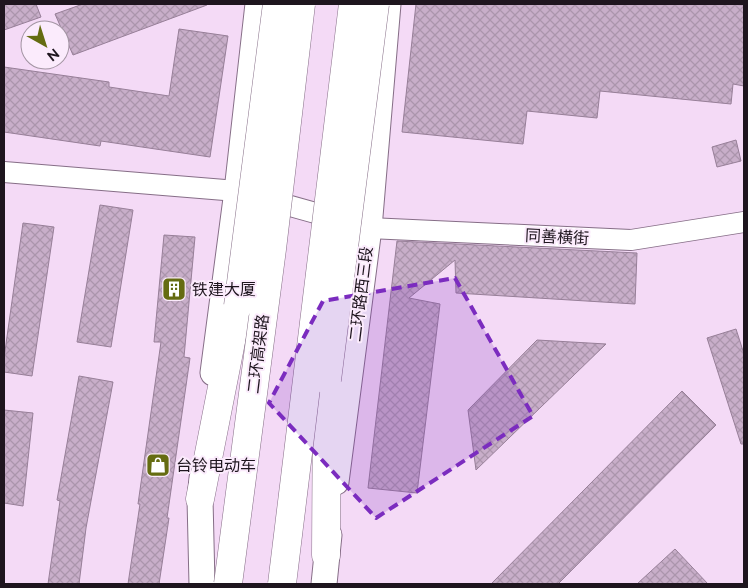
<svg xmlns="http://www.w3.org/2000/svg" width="748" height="588" viewBox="0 0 748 588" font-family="Raleway,'Noto Sans SC',sans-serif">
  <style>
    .building { fill: url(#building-cross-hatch); stroke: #977f98 }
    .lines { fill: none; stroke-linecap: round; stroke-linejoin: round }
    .minor-casing { stroke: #866e87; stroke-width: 22 }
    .major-casing { stroke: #866e87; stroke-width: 27 }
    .highway-casing { stroke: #866e87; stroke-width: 29 }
    .minor { stroke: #fff; stroke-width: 20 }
    .major { stroke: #fff; stroke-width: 25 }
    .highway { stroke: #fff; stroke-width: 28 }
    .highway-bridge-casing { stroke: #866e87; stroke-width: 29; stroke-linecap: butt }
    .highway-bridge { stroke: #fff; stroke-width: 28 }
    .marked { fill: #7b2cbf; fill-opacity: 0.2; stroke: #7b2cbf; stroke-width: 4; stroke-dasharray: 10 6; stroke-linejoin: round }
    .labels { text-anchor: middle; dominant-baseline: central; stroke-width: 4; stroke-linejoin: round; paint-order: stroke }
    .street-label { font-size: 16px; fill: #1e151e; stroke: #fbebfc }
    .poi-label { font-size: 16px; fill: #1e151e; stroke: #fbebfc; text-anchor: start }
  </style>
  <defs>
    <pattern id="building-cross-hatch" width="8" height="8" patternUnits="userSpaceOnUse" patternTransform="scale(1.25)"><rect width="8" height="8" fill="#c8aec9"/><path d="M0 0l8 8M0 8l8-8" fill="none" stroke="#ab95ac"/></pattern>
  </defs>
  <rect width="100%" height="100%" fill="#f4daf6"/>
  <g class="building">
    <path d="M4,4h32l5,13 -37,13z"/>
    <path d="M83,4h124v1l-134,50 -18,-41z"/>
    <path d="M416,4h313l15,1v81l-11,-2 -2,20 -131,-13 -3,27 -70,-7 -4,33 -121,-12z"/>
    <path d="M179,29l49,7 -18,121 -109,-16 -1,5 -96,-14v-65l105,15v5l60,9z"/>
    <path d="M736,140l5,21 -24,6 -5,-20z"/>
    <path d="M100,205l33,5 -22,137 -34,-5z"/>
    <path d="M23,223l31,4 -22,149 -28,-4v-14z"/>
    <path d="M164,235l31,2 -11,120 6,1 -23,160h2l-10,66h-31l12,-80h-2l23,-162h-7z"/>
    <path d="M397,241l240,12 -2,51 -179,-11 -1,-33 -46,38 31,6 -23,189 -49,-5z"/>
    <path d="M736,329l8,25v90h-3l-34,-106z"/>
    <path d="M537,340l69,4 -130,126 -8,-60z"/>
    <path d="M79,376l34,6 -27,146 -7,56h-31l12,-83 -3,-1z"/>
    <path d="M682,391l34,34 -158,159h-67z"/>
    <path d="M4,410l29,3 -10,93 -19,-3z"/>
    <path d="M675,549l33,35h-71z"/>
  </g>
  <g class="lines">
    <g class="minor-casing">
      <path id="minor" d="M4,172l233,19 132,37 262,12 113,-18"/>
    </g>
    <g class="major-casing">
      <g id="major">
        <path d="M213,373l24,-182 21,-187"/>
        <path d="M336,482l33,-254 19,-224"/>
        <path d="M202,584l-2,-85 2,-21"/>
        <path d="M324,584l5,-49"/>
      </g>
    </g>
    <g class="highway-casing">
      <g id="highway">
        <path d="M200,499l38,-193"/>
        <path d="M326,555l1,-175"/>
      </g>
    </g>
    <use href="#minor" class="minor"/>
    <use href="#major" class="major"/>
    <use href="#highway" class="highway"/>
    <g class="highway-bridge-casing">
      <g id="highway-bridge">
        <path d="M238,306l39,-302"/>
        <path d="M327,380l48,-376"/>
        <path d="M228,584l44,-335 29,-245"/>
        <path d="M282,584l71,-580"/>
      </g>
    </g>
    <use href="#highway-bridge" class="highway-bridge"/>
  </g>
  <path class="marked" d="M455,278l78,138 -157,102 -107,-115 54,-102z"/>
  <defs>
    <g id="building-square" transform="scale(1.25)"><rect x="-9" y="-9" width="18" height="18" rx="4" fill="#656c11" stroke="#fbebfc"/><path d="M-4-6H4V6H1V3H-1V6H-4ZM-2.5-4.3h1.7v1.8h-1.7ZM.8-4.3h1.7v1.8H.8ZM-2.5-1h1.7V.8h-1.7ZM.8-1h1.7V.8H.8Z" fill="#fff"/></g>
    <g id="shop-square" transform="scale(1.25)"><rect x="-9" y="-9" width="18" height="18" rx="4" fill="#656c11" stroke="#fbebfc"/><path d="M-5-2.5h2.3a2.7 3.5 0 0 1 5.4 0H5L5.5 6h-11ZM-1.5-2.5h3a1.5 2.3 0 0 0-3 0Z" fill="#fff"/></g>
  </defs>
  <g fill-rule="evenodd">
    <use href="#building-square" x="174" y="289"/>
    <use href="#shop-square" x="158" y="465"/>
  </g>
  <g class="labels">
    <g class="street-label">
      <text transform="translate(557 237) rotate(3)">同善横街</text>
      <text transform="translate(361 294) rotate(-83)">二环路西三段</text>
      <text transform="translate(258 354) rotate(-83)">二环高架路</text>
    </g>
    <g class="poi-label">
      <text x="192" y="289">铁建大厦</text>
      <text x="176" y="465">台铃电动车</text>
    </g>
  </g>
  <rect width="748" height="588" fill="none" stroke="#1e151e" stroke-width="10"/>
  <g transform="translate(45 45) rotate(141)"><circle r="24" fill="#fbebfc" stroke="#a395a3"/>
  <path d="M0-4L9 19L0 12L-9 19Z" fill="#656c11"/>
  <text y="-8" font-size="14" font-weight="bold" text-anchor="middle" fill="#1e151e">N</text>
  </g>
</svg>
